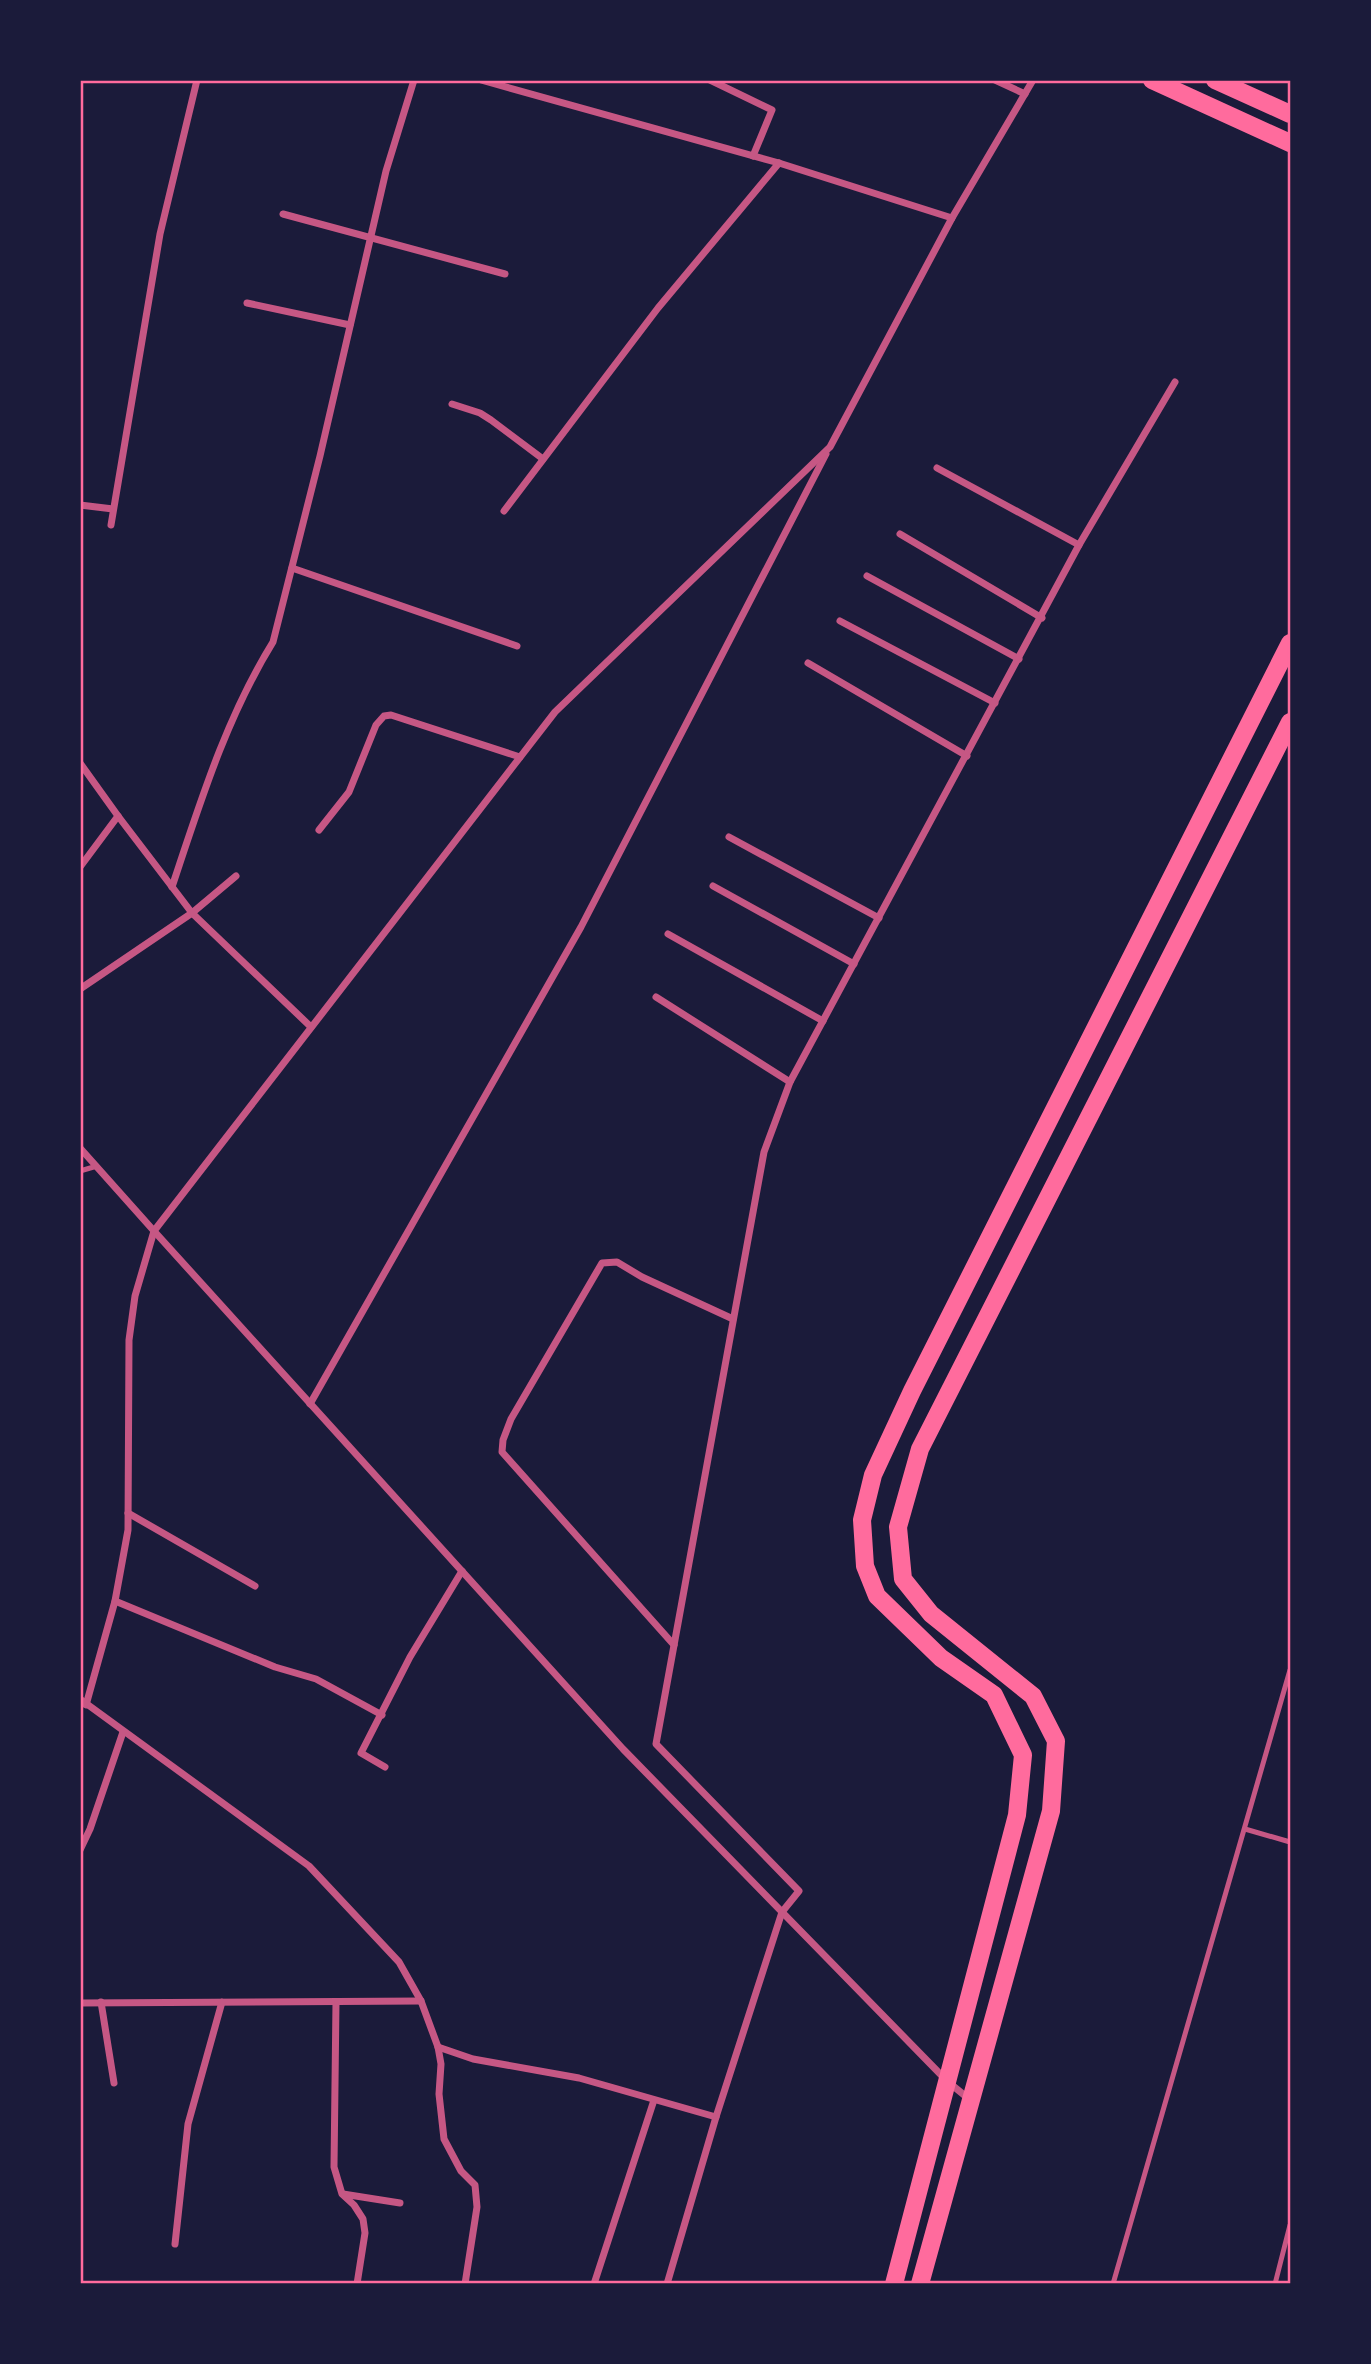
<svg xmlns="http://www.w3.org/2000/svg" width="1371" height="2364" viewBox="0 0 1371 2364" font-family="Manrope,sans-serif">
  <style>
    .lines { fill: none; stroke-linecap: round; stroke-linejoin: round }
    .service { stroke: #c65784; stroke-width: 5 }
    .minor { stroke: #c65784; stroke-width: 7 }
    .primary { stroke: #ff6b9d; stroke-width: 18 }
    .neatline { fill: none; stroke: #ff6b9d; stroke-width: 2.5 }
  </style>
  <rect width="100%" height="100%" fill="#1b1b3a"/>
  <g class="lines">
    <g class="service">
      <path d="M80,1171l17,-5"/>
      <path d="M1245,1829l45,13"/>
      <path d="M1113,2284l177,-614"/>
      <path d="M1275,2284l15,-59"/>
    </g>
    <g class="minor">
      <path d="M481,80l298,83 173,55"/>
      <path d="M710,80l62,30 -19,46"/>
      <path d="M995,80l30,14"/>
      <path d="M283,214l222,60"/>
      <path d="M247,303l103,22"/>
      <path d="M452,404l28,9 11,7 52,39"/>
      <path d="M937,468l142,77"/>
      <path d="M80,505l33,4"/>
      <path d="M504,511l154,-203 121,-145"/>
      <path d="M111,525l49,-291 37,-154"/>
      <path d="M900,534l142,84"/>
      <path d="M292,568l225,78"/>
      <path d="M867,576l152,83"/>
      <path d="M840,621l155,82"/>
      <path d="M808,663l159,93"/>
      <path d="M80,763l38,53 74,97 119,114"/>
      <path d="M319,830l30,-38 27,-67 8,-9 7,-1 129,42"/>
      <path d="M729,837l150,81"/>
      <path d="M80,867l38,-51"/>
      <path d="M713,886l141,78"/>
      <path d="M172,887c28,-84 54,-169 101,-245l47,-186 66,-285 28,-91"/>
      <path d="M668,934l155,87"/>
      <path d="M80,989l112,-76 44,-37"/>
      <path d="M656,997l134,85"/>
      <path d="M80,1148l74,83 -19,65 -6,44 -1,190 -13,71 -29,104"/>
      <path d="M310,1404l271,-477 245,-473"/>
      <path d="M128,1513l127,73"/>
      <path d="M115,1601l160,66 41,12 66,36"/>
      <path d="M674,1645l-172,-193 1,-12 8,-21 91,-156 15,-1 25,15 91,42"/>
      <path d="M80,1699l229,167 90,96 22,39 17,46 3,17 -2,30 5,45 17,32 14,14 2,22 -12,77"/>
      <path d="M385,1767l-24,-14 49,-96 52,-86"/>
      <path d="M80,1850l10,-21 33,-97"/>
      <path d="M101,2002l13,81"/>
      <path d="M336,2002l-2,165 8,27 12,11 9,14 2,14 -8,51"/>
      <path d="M80,2003l341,-2"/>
      <path d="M438,2047l35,12 106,19 137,39"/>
      <path d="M969,2099l-22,-18 -324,-332 -469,-518 401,-519 275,-265 122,-229 81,-138"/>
      <path d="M343,2194l57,9"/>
      <path d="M175,2244l13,-120 34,-122"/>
      <path d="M594,2284l60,-184"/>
      <path d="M667,2284l49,-167 66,-205 17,-21 -143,-147 108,-592 26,-70 289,-537 96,-163"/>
    </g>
    <g class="primary">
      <path d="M1152,80l138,63"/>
      <path d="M1215,80l75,34"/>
      <path d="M894,2284l123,-469 6,-60 -29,-60 -53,-37 -64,-62 -12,-30 -3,-46 11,-45 39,-84 378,-748"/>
      <path d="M920,2284l131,-473 5,-70 -23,-45 -102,-82 -28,-35 -5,-52 22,-78 370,-727"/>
    </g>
  </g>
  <rect width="1371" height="2364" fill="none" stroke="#1b1b3a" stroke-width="164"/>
  <rect x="82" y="82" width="1207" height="2200" class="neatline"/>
</svg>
